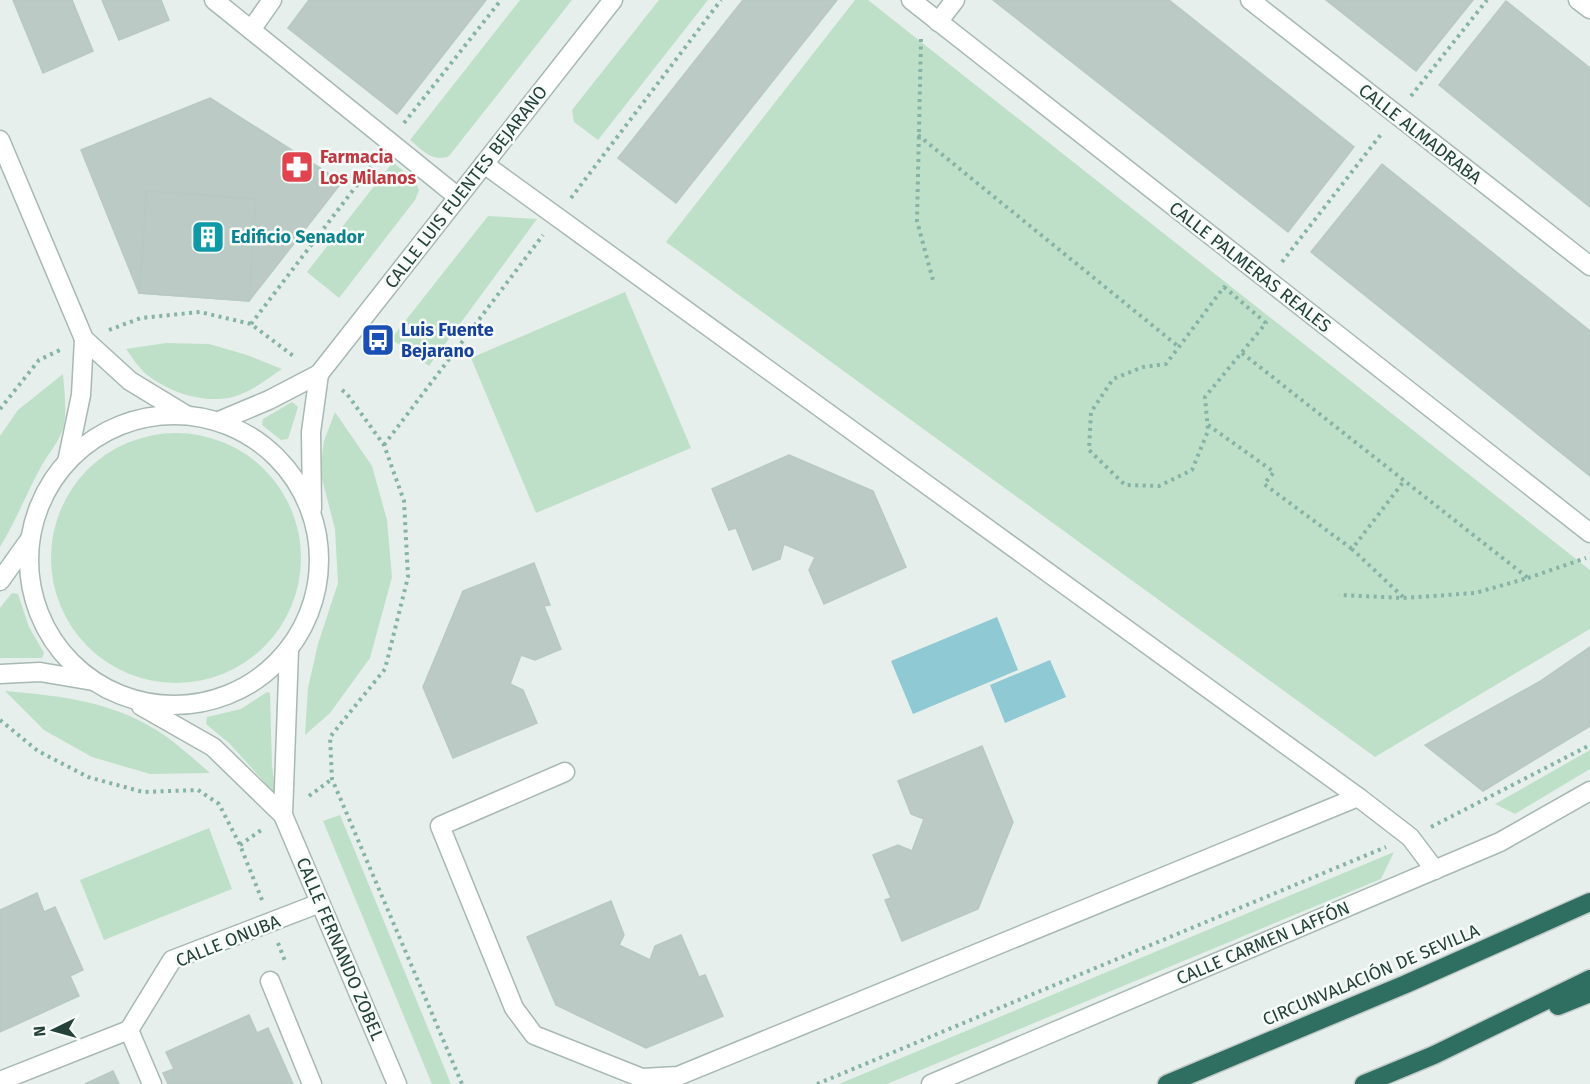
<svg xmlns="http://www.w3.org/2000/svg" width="1590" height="1084" viewBox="0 0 1590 1084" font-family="'Fira Sans',sans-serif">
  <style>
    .green { fill: #bfe0c8 }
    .water { fill: #8ec9d4 }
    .building { fill: #bbcac4; stroke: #b8c9c2; stroke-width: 1.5 }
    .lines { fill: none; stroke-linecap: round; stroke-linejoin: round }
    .minor-casing { stroke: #a8b8b2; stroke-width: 21 }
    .highway-casing { stroke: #c2cac8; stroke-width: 21 }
    .path { stroke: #86b3a5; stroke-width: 4; stroke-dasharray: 3 4.5; stroke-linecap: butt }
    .minor { stroke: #fff; stroke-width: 18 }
    .highway { stroke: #2f6f62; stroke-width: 18 }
    .labels { text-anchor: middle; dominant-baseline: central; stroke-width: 5; stroke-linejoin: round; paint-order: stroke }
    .street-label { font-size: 18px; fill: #24423a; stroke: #f7fbf9 }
    .health-label { font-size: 18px; font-weight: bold; fill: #be3a42; stroke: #f7fbf9; text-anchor: start }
    .culture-label { font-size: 18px; font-weight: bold; fill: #0d838f; stroke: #f7fbf9; text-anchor: start }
    .transit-label { font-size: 18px; font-weight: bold; fill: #164399; stroke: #f7fbf9; text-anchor: start }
  </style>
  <rect width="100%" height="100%" fill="#e6efeb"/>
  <g class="green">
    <path d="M520,0h52l-123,156c-16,7 -27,-6 -39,-16z"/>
    <path d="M659,0h49l-110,140 -24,-18 -2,-12z"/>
    <path d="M855,0h13l722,570v59l-215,128 -709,-515z"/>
    <path d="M393,162l22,19 4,9 -4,10 -76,98 -32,-26z"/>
    <path d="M488,216l49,3 -108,147 -38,-27z"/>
    <path d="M625,292l66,156 -155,65 -65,-155z"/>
    <path d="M166,343l43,1 38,11 35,14c-15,10 -31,23 -49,28 -29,7 -63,-4 -87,-23 -8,-7 -14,-17 -20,-25z"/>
    <path d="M63,374c1,16 4,34 1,51 -4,16 -14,26 -22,40 -15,27 -26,56 -42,82v-111l18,-26z"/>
    <path d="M292,402l6,5 -10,32 -7,1 -19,-15 1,-6z"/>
    <path d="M335,412l37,54 15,54 5,57 -22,81 -40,55 -25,22 3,-47 10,-44 20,-61 -3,-54 -15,-58 4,-30z"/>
    <circle cx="176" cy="558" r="125"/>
    <path d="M12,593l6,1 11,33 15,26 -2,5h-42v-50z"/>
    <path d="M5,691c58,5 113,11 162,46 15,11 29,24 43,36l-60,1 -58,-17 -48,-27z"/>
    <path d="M267,692l3,1 2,73 4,29 -47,-52 -23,-19 1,-7 34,-8z"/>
    <path d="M1590,750v19l-75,45 -20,-10z"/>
    <path d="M340,815l111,269h-19l-109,-263z"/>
    <path d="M209,828l23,61 -128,51 -24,-60z"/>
    <path d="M1394,852l-13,27 -494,205h-48z"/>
  </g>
  <g class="water">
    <path d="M997,617l21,53 -105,44 -22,-53z"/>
    <path d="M1050,660l16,37 -61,26 -15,-38z"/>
  </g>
  <g class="building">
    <path d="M13,0h59l21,51 -50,22z"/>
    <path d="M102,0h59l8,20 -50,20z"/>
    <path d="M309,0h177l-89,114 -109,-86z"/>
    <path d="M743,0h94l-161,203 -58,-45z"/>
    <path d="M993,0h176l185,147 -66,85z"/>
    <path d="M1326,0h147l-57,71z"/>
    <path d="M1506,1l84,67v139l-151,-122z"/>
    <path d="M210,98l132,84 -93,119 -110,-8 -58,-143z"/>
    <path d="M1382,164l208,167v145l-279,-224z"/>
    <path d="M147,191l109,8 -7,102 -110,-8z"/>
    <path d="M789,455l84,36 33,76 -82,37 -15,-34 6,-13 -31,-13 -4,15 -27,11 -17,-42 -7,2 -17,-41z"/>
    <path d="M534,563l16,42 -6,1 17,43 -26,11 -14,-5 -11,29 13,6 14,33 -84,35 -30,-71 40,-96z"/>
    <path d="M1590,647v79l-107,65 -58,-46 114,-63z"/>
    <path d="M982,746l31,76 -35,87 -76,32 -17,-41 6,-2 -18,-43 25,-10 14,6 12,-32 -13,-5 -13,-33z"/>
    <path d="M37,893l7,19 11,-5 28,63 -13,6 9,20 -79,36v-122z"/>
    <path d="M611,901l13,34 -5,10 31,15 5,-14 26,-11 18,42 6,-2 18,41 -77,32 -90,-43 -29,-68z"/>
    <path d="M249,1015l8,18 11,-5 25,56h-125l-5,-11 11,-4 -8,-17z"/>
    <path d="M113,1071l6,13h-34z"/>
  </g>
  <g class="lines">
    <g class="minor-casing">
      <g id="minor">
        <path d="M214,0l244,197"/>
        <path d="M911,0l679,533"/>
        <path d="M1250,0l340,266"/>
        <path d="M1578,0l12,9"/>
        <path d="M938,22l17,-22"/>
        <path d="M251,30l21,-30"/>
        <path d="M0,140l84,199 46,42 56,34"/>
        <path d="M484,164l874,633 52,40 25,33"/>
        <circle cx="174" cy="560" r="145"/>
        <path d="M219,421l50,-21 50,-26 294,-374"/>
        <path d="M67,462l14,-67 3,-56"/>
        <path d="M312,509l-1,-77 8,-58"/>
        <path d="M0,581l30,-42"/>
        <path d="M0,674l40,-2 53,9"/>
        <path d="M141,706l72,41 70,68 114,269"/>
        <path d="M565,772l-125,54 74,182 20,27 108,43 36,-2 680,-279"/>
        <path d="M283,815l6,-165"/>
        <path d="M270,981l42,103"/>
        <path d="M129,1030l23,54"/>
        <path d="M0,1081l129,-51 43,-70 148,-57"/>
        <path d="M931,1084l569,-242 90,-51"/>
      </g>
    </g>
    <g class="highway-casing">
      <g id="highway">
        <path d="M1558,1006l32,-13"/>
        <path d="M1167,1084l239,-100 184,-82"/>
        <path d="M1364,1084l70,-29 156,-76"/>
      </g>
    </g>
    <g class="path">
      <path d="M921,39l-4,182 17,63"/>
      <path d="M1411,96l76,-96"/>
      <path d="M404,123l97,-123"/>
      <path d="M918,135l261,212"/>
      <path d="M571,198l150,-198"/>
      <path d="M1282,262l100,-129"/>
      <path d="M1224,287l42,36 -61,74 3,34 -16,39 -33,16 -34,-1 -36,-35 2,-38 22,-33 30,-12 23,-3z"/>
      <path d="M251,324l125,-164"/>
      <path d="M109,330l32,-12 59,-6 51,12 45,34"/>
      <path d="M1242,353l286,225 -53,15 -71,5 -65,-3"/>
      <path d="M342,390l5,4 37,51 20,56 4,76 -23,92 -55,68 2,42 130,305"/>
      <path d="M0,409l39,-49 21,-10"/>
      <path d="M1208,425l66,47 -10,12 88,65"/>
      <path d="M384,445l159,-210"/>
      <path d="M1528,578l58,-20"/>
      <path d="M1403,597l-51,-48 52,-68"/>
      <path d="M0,720l38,31 50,26 55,15 55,-2 21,14 21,41 22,55"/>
      <path d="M309,796l23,-17"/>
      <path d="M1431,827l159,-82"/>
      <path d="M240,845l24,-17"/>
      <path d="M278,943l7,18"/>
      <path d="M817,1084l569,-237"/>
    </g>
    <use href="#minor" class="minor"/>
    <use href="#highway" class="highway"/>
  </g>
  <defs>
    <g id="pharmacy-square" transform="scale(1.725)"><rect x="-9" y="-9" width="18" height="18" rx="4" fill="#e0444e" stroke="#f7fbf9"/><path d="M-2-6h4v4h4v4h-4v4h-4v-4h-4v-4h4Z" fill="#fff"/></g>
    <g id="building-square" transform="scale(1.725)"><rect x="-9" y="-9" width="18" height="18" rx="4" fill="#0f9aa8" stroke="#f7fbf9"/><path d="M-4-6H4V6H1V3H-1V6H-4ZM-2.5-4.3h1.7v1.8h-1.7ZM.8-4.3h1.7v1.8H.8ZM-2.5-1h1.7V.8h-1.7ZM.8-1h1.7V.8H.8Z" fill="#fff"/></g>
    <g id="bus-square" transform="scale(1.725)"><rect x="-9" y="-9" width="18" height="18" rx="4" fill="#1a4fb4" stroke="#f7fbf9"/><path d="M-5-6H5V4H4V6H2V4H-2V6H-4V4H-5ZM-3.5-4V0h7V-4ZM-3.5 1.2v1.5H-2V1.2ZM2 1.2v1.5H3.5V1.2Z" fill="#fff"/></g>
  </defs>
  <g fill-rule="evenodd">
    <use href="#pharmacy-square" x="297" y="167"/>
    <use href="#building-square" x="208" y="237"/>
    <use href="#bus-square" x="378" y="340"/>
  </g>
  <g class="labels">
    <g class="street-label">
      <text transform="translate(1420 134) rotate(38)">CALLE ALMADRABA</text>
      <text transform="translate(466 187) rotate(-52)">CALLE LUIS FUENTES BEJARANO</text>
      <text transform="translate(1250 267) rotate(38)">CALLE PALMERAS REALES</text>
      <text transform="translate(228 941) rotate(-22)">CALLE ONUBA</text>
      <text transform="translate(1263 943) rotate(-23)">CALLE CARMEN LAFFÓN</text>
      <text transform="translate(340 949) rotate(67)">CALLE FERNANDO ZOBEL</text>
      <text transform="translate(1371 975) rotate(-23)">CIRCUNVALACIÓN DE SEVILLA</text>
    </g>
    <g class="health-label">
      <text x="320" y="157">Farmacia<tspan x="320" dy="21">Los Milanos</tspan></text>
    </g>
    <g class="culture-label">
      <text x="231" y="237">Edificio Senador</text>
    </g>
    <g class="transit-label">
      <text x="401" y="330">Luis Fuente<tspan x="401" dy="21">Bejarano</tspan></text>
    </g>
  </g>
  <g transform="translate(54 1030) rotate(265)" stroke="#f7fbf9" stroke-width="4.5" paint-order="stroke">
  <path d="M0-4.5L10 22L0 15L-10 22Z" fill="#24423a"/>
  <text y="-9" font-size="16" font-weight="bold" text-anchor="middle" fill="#24423a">N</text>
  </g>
</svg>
